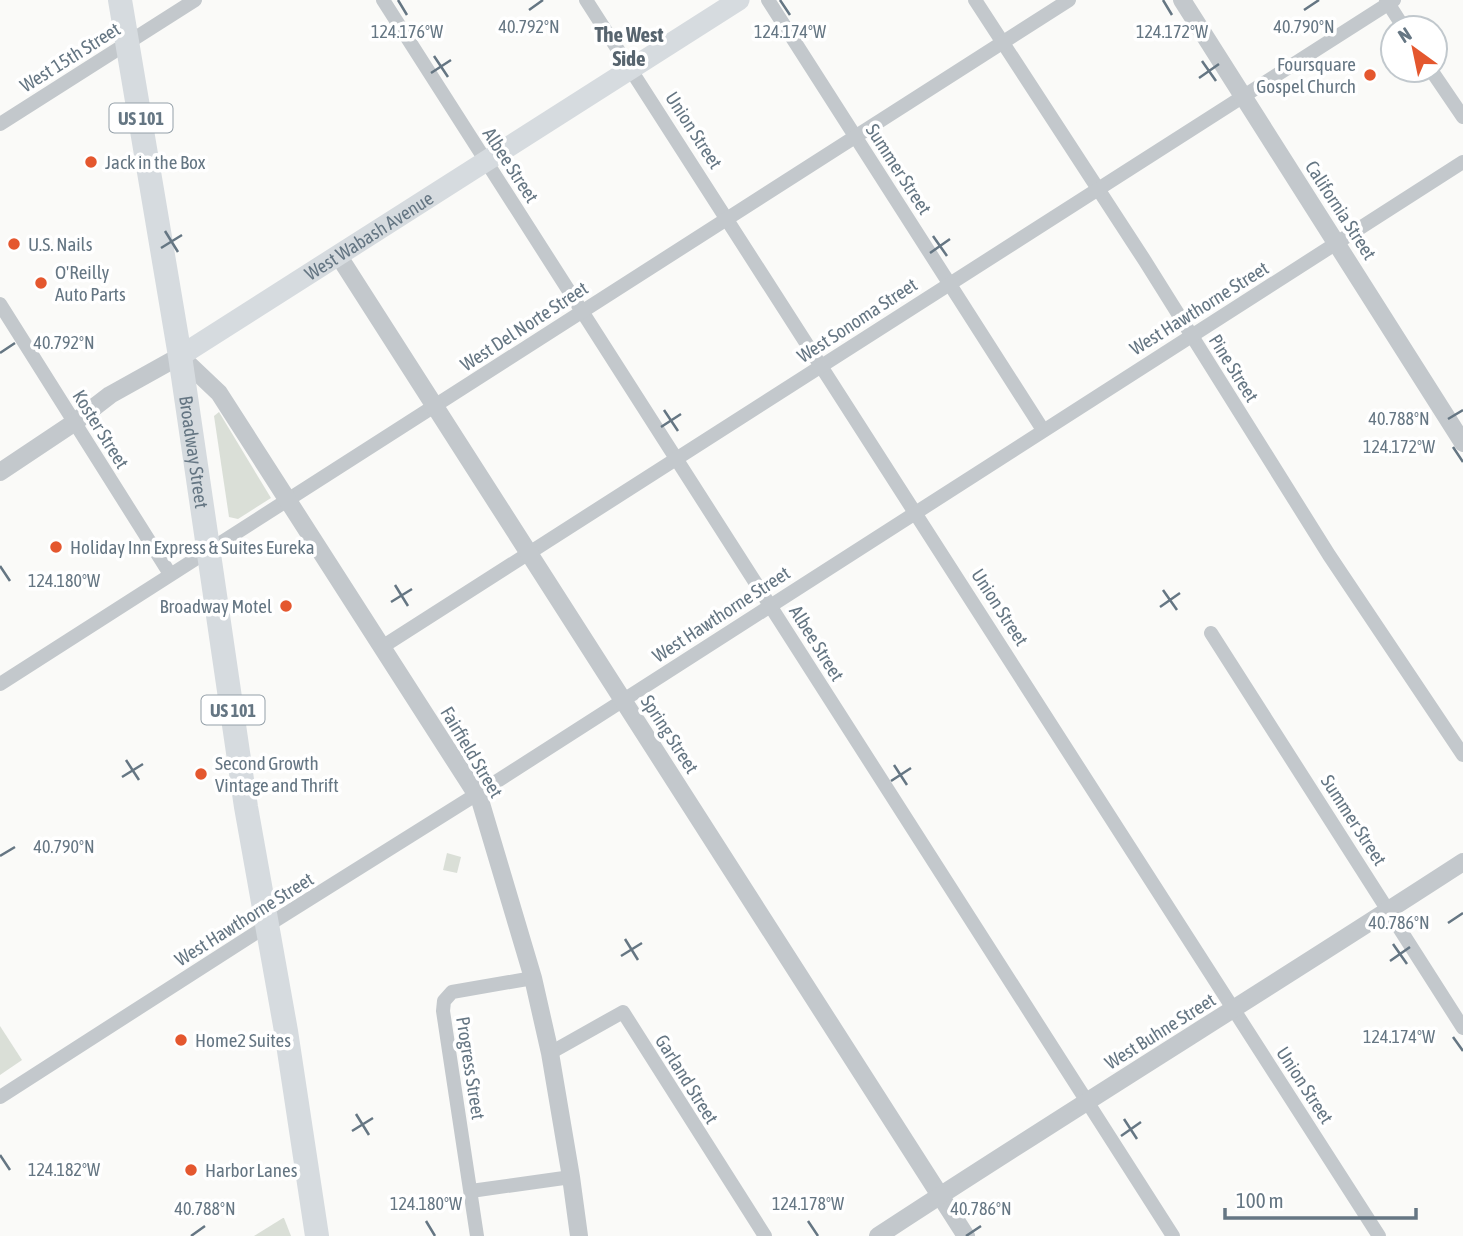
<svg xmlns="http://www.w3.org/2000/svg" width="1463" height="1236" viewBox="0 0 1463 1236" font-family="'Asap Condensed',sans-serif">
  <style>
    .green { fill: #dadfd7 }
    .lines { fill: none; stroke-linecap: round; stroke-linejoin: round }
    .minor { stroke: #c3c8cc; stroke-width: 14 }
    .tertiary { stroke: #c3c8cc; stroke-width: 18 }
    .secondary { stroke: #d6dbdf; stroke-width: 21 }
    .trunk { stroke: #d6dbdf; stroke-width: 24 }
    .ticks { fill: none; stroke: #657683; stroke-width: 2.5 }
    .poi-dot { fill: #e4572e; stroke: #fff; stroke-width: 2.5 }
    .labels { text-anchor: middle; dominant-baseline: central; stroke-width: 7; stroke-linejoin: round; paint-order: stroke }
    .shield { fill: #fff; stroke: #939fa8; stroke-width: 2 }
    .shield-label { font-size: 18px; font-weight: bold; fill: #657683 }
    .street-label { font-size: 19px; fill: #657683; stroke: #fff }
    .poi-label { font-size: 19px; fill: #657683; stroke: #fff; text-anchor: start }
    .neighbourhood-label { font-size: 21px; font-weight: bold; fill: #57646e; stroke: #fff }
    .ticks-label { font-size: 18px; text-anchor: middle; fill: #657683; stroke: #fff; stroke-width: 7; stroke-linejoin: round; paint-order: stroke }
  </style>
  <rect width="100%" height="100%" fill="#fafaf8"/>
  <g class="green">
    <path d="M219,412l52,86 -33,21 -9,-2 -15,-101z"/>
    <path d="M447,853l14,4 -4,16 -14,-3z"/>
    <path d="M0,1026l22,34 -22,15z"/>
    <path d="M284,1218l7,18h-37l29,-18z"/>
  </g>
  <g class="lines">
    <g class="minor">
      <path d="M383,0l790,1236"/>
      <path d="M586,0l793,1236"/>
      <path d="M768,0l275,430"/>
      <path d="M975,0l170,261 184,294 134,200"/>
      <path d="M1386,0l18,28"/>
      <path d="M1431,70l32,47"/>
      <path d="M0,124l195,-124"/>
      <path d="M0,304l170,270"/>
      <path d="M1211,633l252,395"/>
      <path d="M382,647l1012,-647"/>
      <path d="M0,684l1069,-684"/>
      <path d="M550,1053l73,-41 142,224"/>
      <path d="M0,1097l268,-172 209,-131 986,-632"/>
      <path d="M471,1191l100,-14"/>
      <path d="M477,1236l-34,-225 1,-10 8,-9 81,-14"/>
    </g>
    <g class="tertiary">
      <path d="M1182,0l281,443"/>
      <path d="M338,255l628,981"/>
      <path d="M0,472l75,-50 35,-27 70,-39 39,37 261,407 53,178 17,75 21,124 8,59"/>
      <path d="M878,1236c194,-127 391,-248 585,-374"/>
    </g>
    <path class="secondary" id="s1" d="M180,356l559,-356"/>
    <path class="trunk" id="s2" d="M120,0l60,356 66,451 40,224 31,205"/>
  </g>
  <path class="ticks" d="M398,0l9,15M780,0l10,15M1163,0l9,15M529,10l14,-10M1304,10l15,-10M434,56l14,21M1202,61l14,20M431,73l20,-13M1199,78l20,-14M165,231l13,21M933,236l14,20M161,248l21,-13M930,253l20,-14M0,353l15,-10M664,410l14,21M1448,419l15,-9M661,427l20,-13M1453,447l10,15M0,566l10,15M395,585l13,21M1163,590l14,20M391,602l21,-13M1160,607l20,-14M126,760l13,20M894,765l13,20M122,777l21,-13M891,781l20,-13M0,856l15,-9M1448,923l15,-10M625,939l13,21M1393,944l14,20M621,956l21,-13M1390,961l20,-14M1453,1037l10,14M356,1114l13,21M1124,1119l13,20M352,1131l21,-13M1121,1136l20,-14M0,1155l10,15M426,1221l9,15M808,1221l10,15M191,1236l14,-10M966,1236l15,-10"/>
  <g class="poi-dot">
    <circle cx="1370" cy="75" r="7"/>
    <circle cx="91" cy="162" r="7"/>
    <circle cx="14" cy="244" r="7"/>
    <circle cx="41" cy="283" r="7"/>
    <circle cx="56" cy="547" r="7"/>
    <circle cx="286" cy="606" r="7"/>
    <circle cx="201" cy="774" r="7"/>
    <circle cx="181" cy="1040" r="7"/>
    <circle cx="191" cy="1170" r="7"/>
  </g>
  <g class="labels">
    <g class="shield">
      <rect x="109.5" y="103.5" width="63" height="29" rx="5"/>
      <rect x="201.5" y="695.5" width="63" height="29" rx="5"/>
    </g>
    <g class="shield-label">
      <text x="141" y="118">US 101</text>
      <text x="233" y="710">US 101</text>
    </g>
    <g class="street-label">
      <text transform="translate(70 57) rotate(-32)">West 15th Street</text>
      <text transform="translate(694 130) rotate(57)">Union Street</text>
      <text transform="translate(511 165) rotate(57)">Albee Street</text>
      <text transform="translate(899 169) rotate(57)">Summer Street</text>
      <text transform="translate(1341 210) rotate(57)">California Street</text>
      <text stroke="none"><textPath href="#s1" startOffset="224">West Wabash Avenue</textPath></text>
      <text transform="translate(1199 308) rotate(-32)">West Hawthorne Street</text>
      <text transform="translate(857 320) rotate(-33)">West Sonoma Street</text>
      <text transform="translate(524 326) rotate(-33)">West Del Norte Street</text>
      <text transform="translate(1234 368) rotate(58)">Pine Street</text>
      <text transform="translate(101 429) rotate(58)">Koster Street</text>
      <text stroke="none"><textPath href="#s2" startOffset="458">Broadway Street</textPath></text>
      <text transform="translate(1000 607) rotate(57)">Union Street</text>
      <text transform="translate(721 614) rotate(-33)">West Hawthorne Street</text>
      <text transform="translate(817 643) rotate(58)">Albee Street</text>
      <text transform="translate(670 734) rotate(57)">Spring Street</text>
      <text transform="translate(472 752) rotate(59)">Fairfield Street</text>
      <text transform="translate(1354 820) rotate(57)">Summer Street</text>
      <text transform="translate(244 919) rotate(-32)">West Hawthorne Street</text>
      <text transform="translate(1160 1031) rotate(-32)">West Buhne Street</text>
      <text transform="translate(471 1068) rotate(81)">Progress Street</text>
      <text transform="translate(687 1079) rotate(58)">Garland Street</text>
      <text transform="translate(1305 1085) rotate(57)">Union Street</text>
    </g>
    <g class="poi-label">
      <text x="1356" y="64" text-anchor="end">Foursquare<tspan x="1356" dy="22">Gospel Church</tspan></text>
      <text x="105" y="162">Jack in the Box</text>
      <text x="28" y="244">U.S. Nails</text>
      <text x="55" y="272">O'Reilly<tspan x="55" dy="22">Auto Parts</tspan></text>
      <text x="70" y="547">Holiday Inn Express &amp; Suites Eureka</text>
      <text x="272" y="606" text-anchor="end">Broadway Motel</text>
      <text x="215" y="763">Second Growth<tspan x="215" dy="22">Vintage and Thrift</tspan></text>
      <text x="195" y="1040">Home2 Suites</text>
      <text x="205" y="1170">Harbor Lanes</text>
    </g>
    <g class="neighbourhood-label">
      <text x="629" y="34">The West<tspan x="629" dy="24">Side</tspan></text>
    </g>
  </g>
  <g class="ticks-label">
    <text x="529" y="33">40.792°N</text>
    <text x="1304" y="33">40.790°N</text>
    <text x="1172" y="38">124.172°W</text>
    <text x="407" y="38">124.176°W</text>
    <text x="790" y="38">124.174°W</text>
    <text x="64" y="349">40.792°N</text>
    <text x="1399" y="425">40.788°N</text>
    <text x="1399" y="453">124.172°W</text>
    <text x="64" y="587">124.180°W</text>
    <text x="64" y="853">40.790°N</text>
    <text x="1399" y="929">40.786°N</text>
    <text x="1399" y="1043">124.174°W</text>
    <text x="64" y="1176">124.182°W</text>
    <text x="426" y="1210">124.180°W</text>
    <text x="808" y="1210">124.178°W</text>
    <text x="205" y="1215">40.788°N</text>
    <text x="981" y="1215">40.786°N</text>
  </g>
  <g transform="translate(1414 49) rotate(327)"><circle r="33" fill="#ffffff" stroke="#c1c8cd" stroke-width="2"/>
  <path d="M0-5L12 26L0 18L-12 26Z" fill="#e4572e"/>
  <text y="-10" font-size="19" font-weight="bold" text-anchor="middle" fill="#657683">N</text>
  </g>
  <path d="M1225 1208v10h191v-10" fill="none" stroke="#657683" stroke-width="3.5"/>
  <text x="1236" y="1208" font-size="21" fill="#657683" stroke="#ffffff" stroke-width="5" paint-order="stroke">100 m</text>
</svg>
